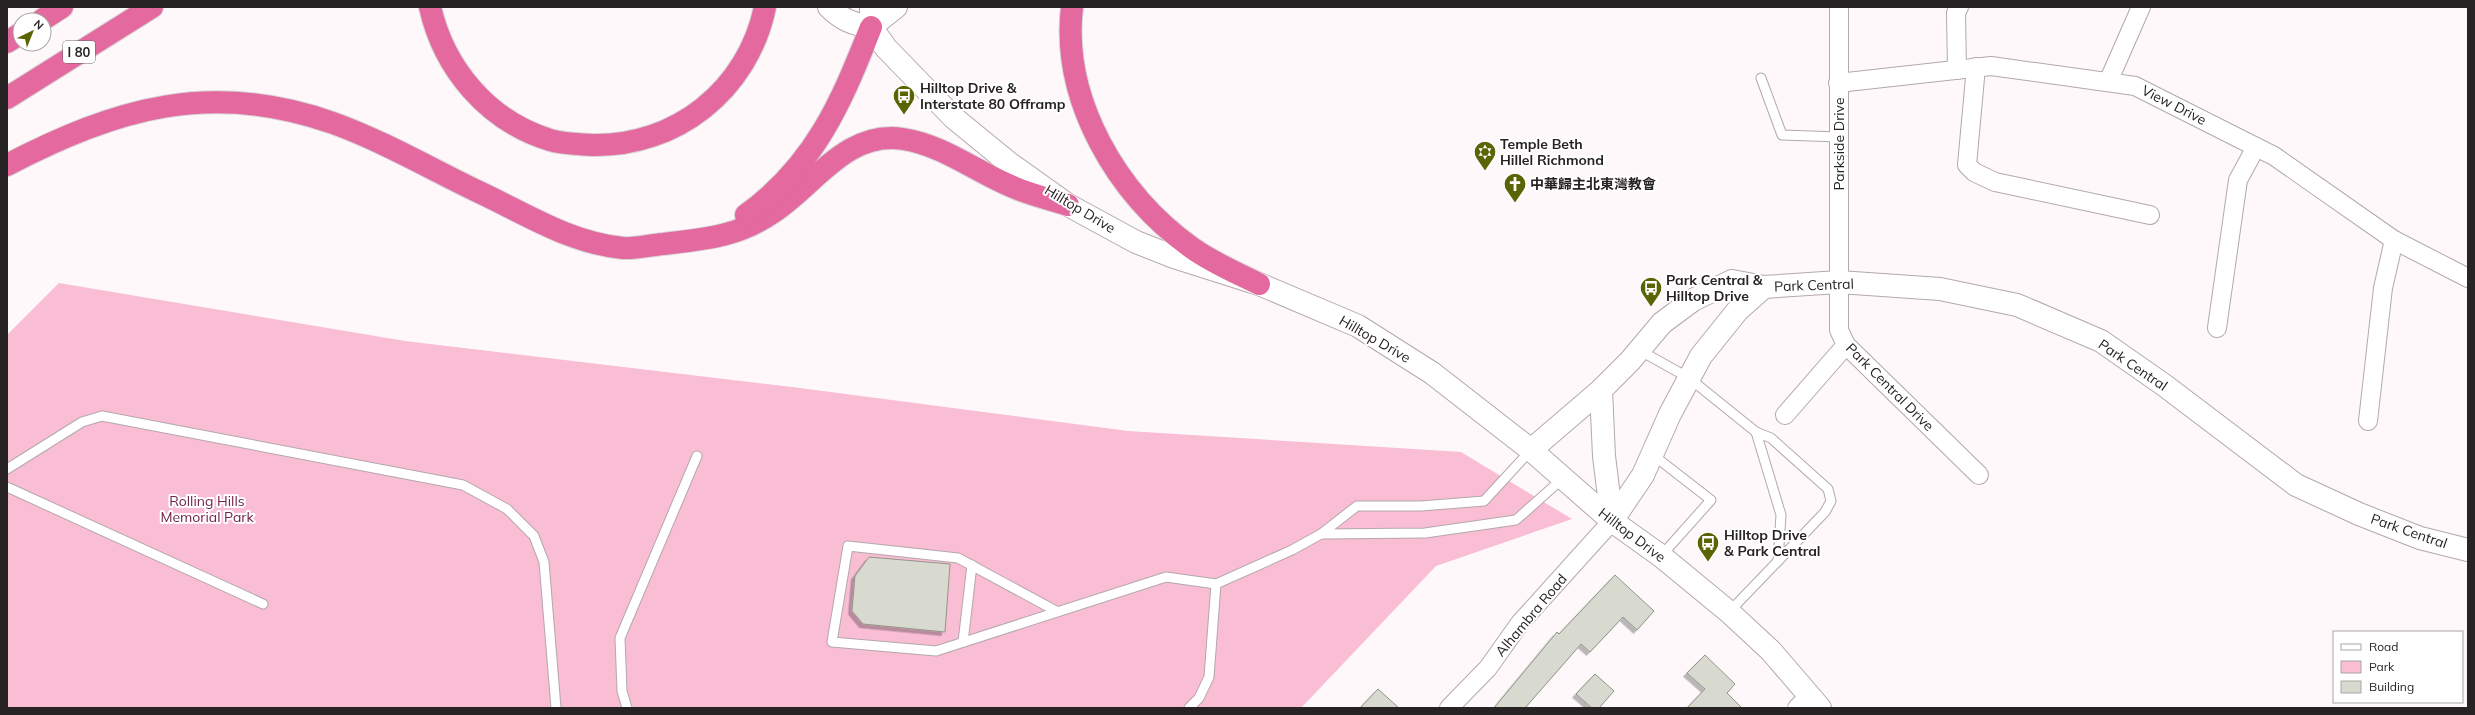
<svg xmlns="http://www.w3.org/2000/svg" width="2475" height="715" viewBox="0 0 2475 715" font-family="Mulish,'Noto Sans SC',sans-serif">
  <style>
    .green { fill: #f9bdd4 }
    .building { fill: #d8dacf; stroke: #93958b; filter: url(#shadow) }
    .lines { fill: none; stroke-linecap: round; stroke-linejoin: round }
    .lane-casing { stroke: #b4a8ac; stroke-width: 11 }
    .street-casing { stroke: #b4a8ac; stroke-width: 20 }
    .secondary-casing { stroke: #b4a8ac; stroke-width: 24 }
    .highway-casing { stroke: #d8d7d8; stroke-width: 24 }
    .lane { stroke: #fff; stroke-width: 9 }
    .street { stroke: #fff; stroke-width: 18 }
    .secondary { stroke: #fff; stroke-width: 22 }
    .highway { stroke: #e4699f; stroke-width: 22 }
    .labels { text-anchor: middle; dominant-baseline: central; stroke-width: 4; stroke-linejoin: round; paint-order: stroke }
    .shield { fill: #fff; stroke: #686466; stroke-width: 1 }
    .shield-label { font-size: 13px; font-weight: bold; fill: #272224 }
    .poi-label { font-size: 14px; font-weight: bold; fill: #272224; stroke: #fff; text-anchor: start }
    .street-label { font-size: 14px; fill: #272224; stroke: #fff }
    .park-label { font-size: 14px; fill: #712248; stroke: #fff }
  </style>
  <defs>
    <filter id="shadow"><feDropShadow dx="-3.5" dy="3.5" stdDeviation="0" flood-color="#0004"/></filter>
  </defs>
  <rect width="100%" height="100%" fill="#fef8fa"/>
  <path class="green" d="M59,283l346,58 387,46 336,44 333,21 111,67 -136,47 -135,142h-1294v-373z"/>
  <g class="building">
    <path d="M869,557l81,7 -5,68 -82,-8 -11,-13 3,-35z"/>
    <path d="M1615,575l39,36 -17,19 -14,-13 -33,35 -9,-8 -56,64h-31l63,-76 2,2z"/>
    <path d="M1705,655l30,29 -8,9 15,15h-55l18,-19 -18,-16z"/>
    <path d="M1595,674l19,17 -15,17h-7l-16,-14z"/>
    <path d="M1378,689l21,19h-39z"/>
  </g>
  <g class="lines">
    <g class="lane-casing">
      <g id="lane">
        <path d="M1761,78l21,57 57,2"/>
        <path d="M1639,350l50,28 67,54 25,83 -3,46"/>
        <path d="M1653,455l58,45 -50,56"/>
        <path d="M7,469l75,-47 20,-6 361,69 44,24 27,27 10,26 12,146"/>
        <path d="M7,487l256,117"/>
        <path d="M1321,534l104,-1 91,-13 46,-41"/>
        <path d="M1216,584l76,-34 29,-16 36,-28h64l63,-5 47,-51"/>
        <path d="M1056,611l-98,-53 -110,-12 -16,96 104,9 230,-74 50,7 -7,93 -10,21 -10,10"/>
        <path d="M1729,612l96,-100 6,-11 -3,-12 -57,-51 -15,-6"/>
        <path d="M963,642l9,-77"/>
        <path d="M627,708l-5,-17 -2,-53 77,-182"/>
      </g>
    </g>
    <g class="street-casing">
      <g id="street">
        <path d="M1839,7v323l7,15 133,130"/>
        <path d="M1976,67l-9,98 7,7 21,10 155,33"/>
        <path d="M1957,70l-1,-57 3,-6"/>
        <path d="M2108,82l33,-75"/>
        <path d="M1838,83l153,-17 144,20 139,70 120,84 74,38"/>
        <path d="M2217,328l21,-148 18,-33"/>
        <path d="M1785,415l61,-70"/>
        <path d="M2368,421l15,-133 11,-48"/>
        <path d="M1449,708l39,-40 32,-45 92,-102"/>
        <path d="M1797,708l12,-12"/>
      </g>
    </g>
    <g class="secondary-casing">
      <g id="secondary">
        <path d="M829,7c13,13 24,17 42,20"/>
        <path d="M871,7v20l15,21 68,70 55,45 59,42 68,37 38,15 85,27 99,42 74,47 99,77 81,71 49,35 68,56 42,39 49,57"/>
        <path d="M871,27l25,-20"/>
        <path d="M1601,390l3,66 8,65"/>
        <path d="M1531,450l70,-60 29,-29 32,-38 31,-23 39,-19 32,6 75,-5 101,7 77,16 84,36 63,44 132,100 63,29 61,24 48,12"/>
        <path d="M1612,521l31,-46 27,-61 31,-58 37,-46 26,-23"/>
      </g>
    </g>
    <g class="highway-casing">
      <g id="highway">
        <path d="M430,7c14,62 58,114 120,133 13,4 28,4 42,5 84,2 156,-55 173,-138"/>
        <path d="M1072,7c-11,94 46,188 120,241 21,15 45,25 67,36"/>
        <path d="M42,20l20,-13"/>
        <path d="M7,42l13,-8"/>
        <path d="M7,98l145,-91"/>
        <path d="M7,165c110,-57 204,-85 326,-42 50,18 98,46 146,69 47,22 91,51 144,56 13,1 27,-3 40,-4 41,-5 74,-7 109,-31 42,-27 74,-83 131,-74 40,6 73,33 110,48 18,8 37,12 55,18"/>
        <path d="M746,215c69,-50 95,-112 125,-188"/>
      </g>
    </g>
    <use href="#lane" class="lane"/>
    <use href="#street" class="street"/>
    <use href="#secondary" class="secondary"/>
    <use href="#highway" class="highway"/>
  </g>
  <defs>
    <g id="bus-pin" transform="scale(1.15)"><path d="M0 17L-7.5 6A9.5 9.5 0 1 1 7.5 6Z" fill="#596405" stroke="#fff"/><path d="M-5-6H5V4H4V6H2V4H-2V6H-4V4H-5ZM-3.5-4V0h7V-4ZM-3.5 1.2v1.5H-2V1.2ZM2 1.2v1.5H3.5V1.2Z" fill="#fff"/></g>
    <g id="synagogue-pin" transform="scale(1.15)"><path d="M0 17L-7.5 6A9.5 9.5 0 1 1 7.5 6Z" fill="#596405" stroke="#fff"/><path d="M0-6.5L5.6 3.2H-5.6ZM0 6.5L5.6-3.2H-5.6Z" fill="#fff"/></g>
    <g id="church-pin" transform="scale(1.15)"><path d="M0 17L-7.5 6A9.5 9.5 0 1 1 7.5 6Z" fill="#596405" stroke="#fff"/><path d="M-1.2-6h2.4v3.5h3.3v2.4h-3.3V6h-2.4V-.1h-3.3v-2.4h3.3Z" fill="#fff"/></g>
  </defs>
  <g fill-rule="evenodd">
    <use href="#bus-pin" x="904" y="96"/>
    <use href="#synagogue-pin" x="1485" y="152"/>
    <use href="#church-pin" x="1515" y="184"/>
    <use href="#bus-pin" x="1651" y="288"/>
    <use href="#bus-pin" x="1708" y="543"/>
  </g>
  <g class="labels">
    <rect class="shield" x="63" y="41" width="32" height="22" rx="3"/>
    <g class="shield-label">
      <text x="79" y="52">I 80</text>
    </g>
    <g class="poi-label">
      <text x="920" y="88">Hilltop Drive &amp;<tspan x="920" dy="16">Interstate 80 Offramp</tspan></text>
      <text x="1500" y="144">Temple Beth<tspan x="1500" dy="16">Hillel Richmond</tspan></text>
      <text x="1530" y="184">中華歸主北東灣教會</text>
      <text x="1666" y="280">Park Central &amp;<tspan x="1666" dy="16">Hilltop Drive</tspan></text>
      <text x="1724" y="535">Hilltop Drive<tspan x="1724" dy="16">&amp; Park Central</tspan></text>
    </g>
    <g class="street-label">
      <text transform="translate(2174 105) rotate(27)">View Drive</text>
      <text transform="translate(1839 144) rotate(-90)">Parkside Drive</text>
      <text transform="translate(1080 209) rotate(31)">Hilltop Drive</text>
      <text transform="translate(1814 285) rotate(-2)">Park Central</text>
      <text transform="translate(1375 339) rotate(30)">Hilltop Drive</text>
      <text transform="translate(2133 365) rotate(34)">Park Central</text>
      <text transform="translate(1890 387) rotate(45)">Park Central Drive</text>
      <text transform="translate(2409 531) rotate(19)">Park Central</text>
      <text transform="translate(1632 535) rotate(37)">Hilltop Drive</text>
      <text transform="translate(1531 615) rotate(-50)">Alhambra Road</text>
    </g>
    <g class="park-label">
      <text x="207" y="501">Rolling Hills<tspan x="207" dy="16">Memorial Park</tspan></text>
    </g>
  </g>
  <rect width="2475" height="715" fill="none" stroke="#272224" stroke-width="16"/>
  <rect x="2333" y="631" width="130" height="72" fill="#ffffff" stroke="#a9a7a7"/>
  <rect x="2341" y="644" width="20" height="6" fill="#ffffff" stroke="#a9a7a7"/>
  <text x="2369" y="651" font-size="12" fill="#272224">Road</text>
  <rect x="2341" y="661" width="20" height="12" fill="#f9bdd4" stroke="#a9a7a7"/>
  <text x="2369" y="671" font-size="12" fill="#272224">Park</text>
  <rect x="2341" y="681" width="20" height="12" fill="#d8dacf" stroke="#a9a7a7"/>
  <text x="2369" y="691" font-size="12" fill="#272224">Building</text>
  <g transform="translate(32 32) rotate(43)"><circle r="19" fill="#ffffff" stroke="#a9a7a7"/>
  <path d="M0-3L7 15L0 10L-7 15Z" fill="#596405"/>
  <text y="-6" font-size="11" font-weight="bold" text-anchor="middle" fill="#272224">N</text>
  </g>
</svg>
